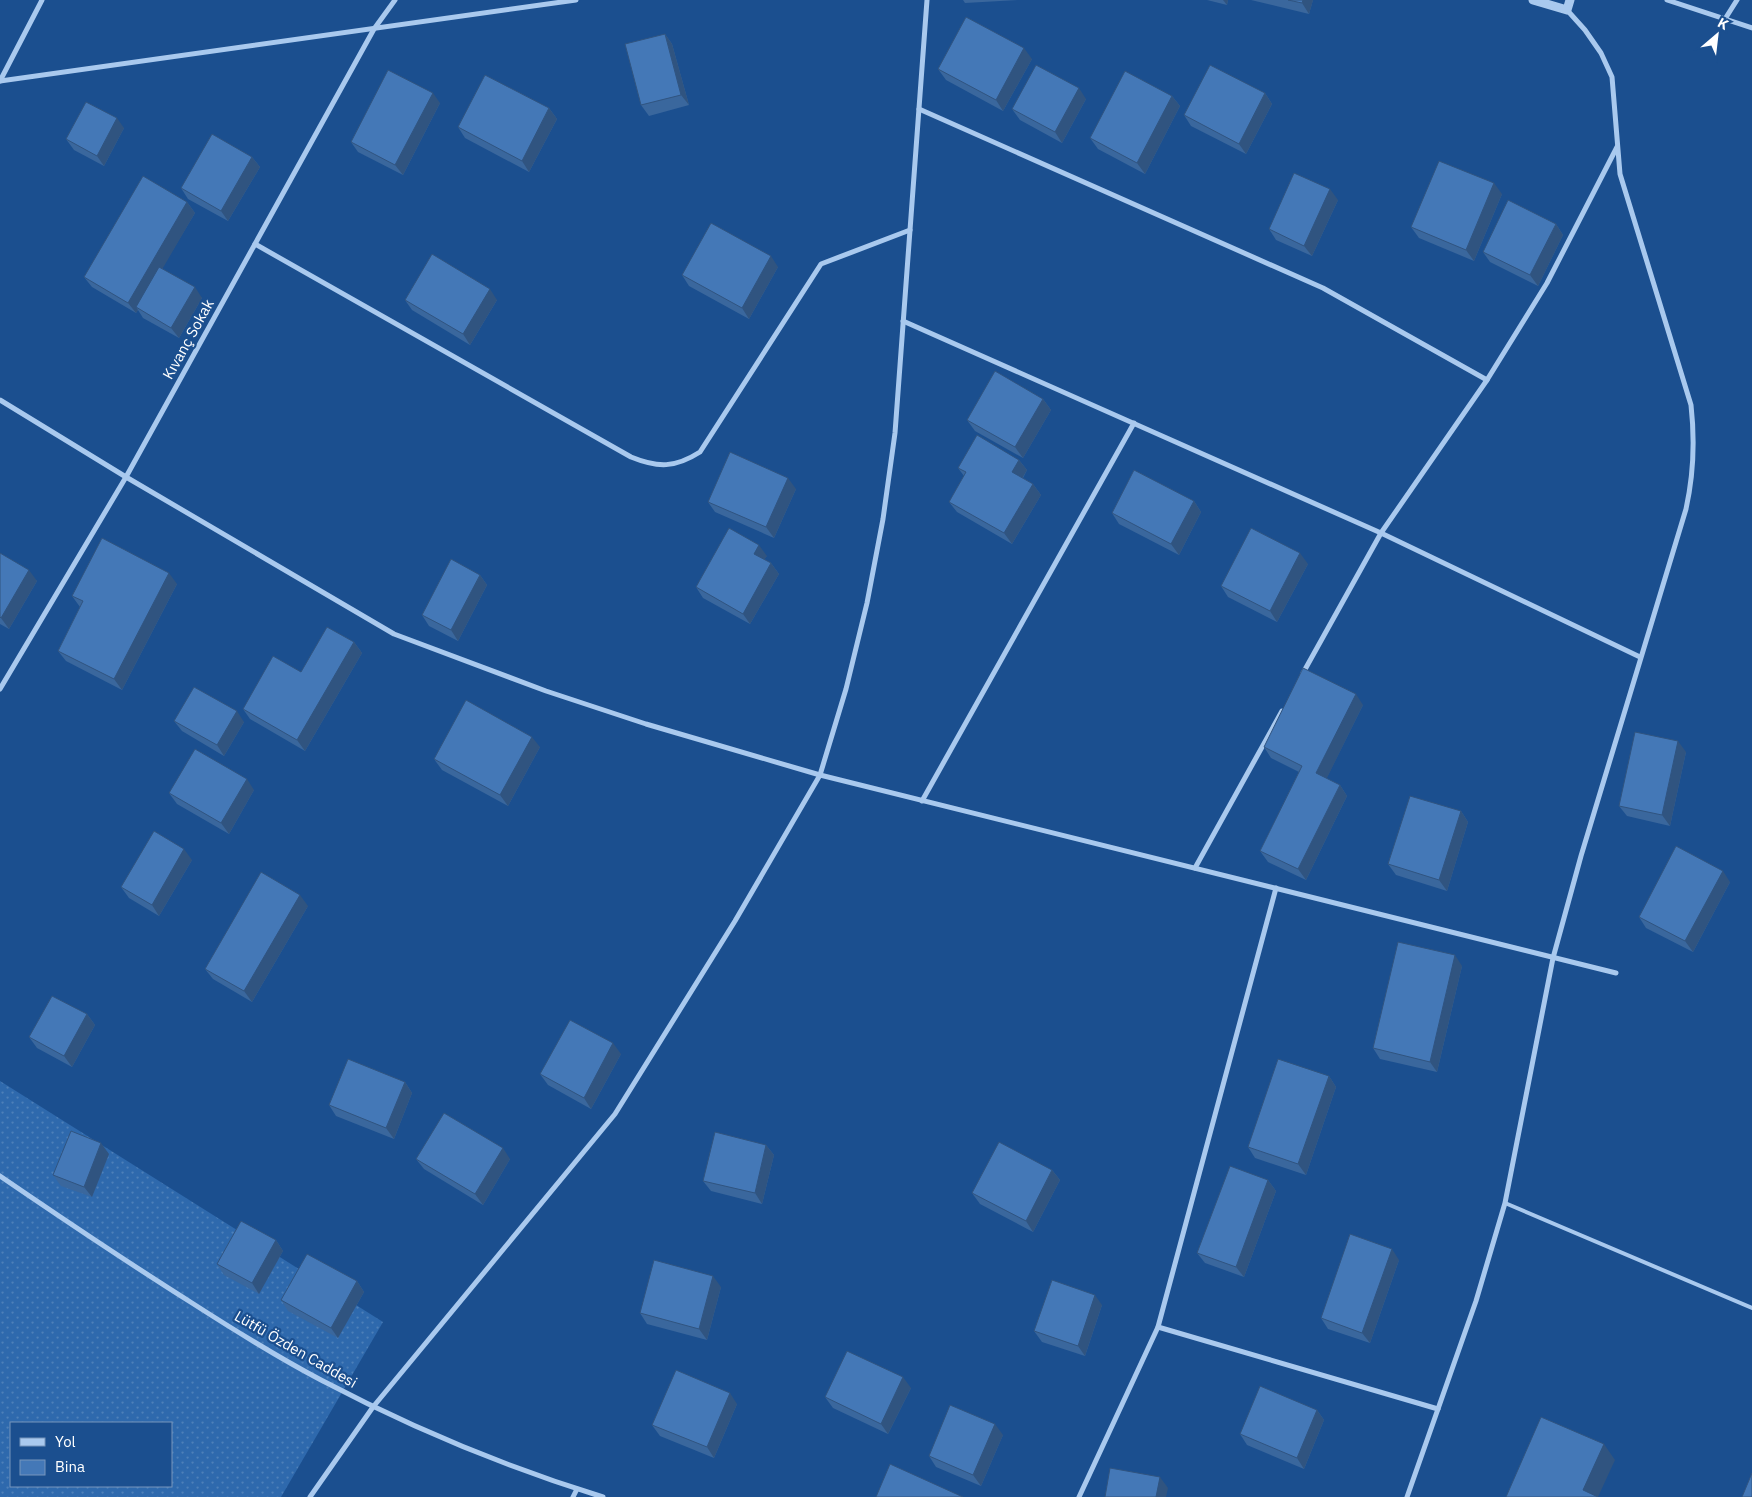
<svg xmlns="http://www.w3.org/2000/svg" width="1752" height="1497" viewBox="0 0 1752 1497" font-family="'IBM Plex Sans',sans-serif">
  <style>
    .grass { fill: url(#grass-dots); fill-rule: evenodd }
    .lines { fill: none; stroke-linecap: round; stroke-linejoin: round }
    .service { stroke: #a9c9ee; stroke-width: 4 }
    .minor { stroke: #a9c9ee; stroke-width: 5 }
    .tertiary { stroke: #a9c9ee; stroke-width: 9 }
    .wall { fill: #3a679d }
    .shaded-wall { fill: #305480 }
    .building { fill: #4478b7; stroke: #305480 }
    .labels { text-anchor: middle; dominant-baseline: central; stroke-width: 4.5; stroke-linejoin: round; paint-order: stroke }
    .street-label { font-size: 15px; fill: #fff; stroke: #1b4f8f }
  </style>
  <defs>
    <pattern id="grass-dots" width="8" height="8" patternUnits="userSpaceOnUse" patternTransform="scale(1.25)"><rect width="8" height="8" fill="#2e69ad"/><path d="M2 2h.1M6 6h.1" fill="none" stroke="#4d80b9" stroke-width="1.8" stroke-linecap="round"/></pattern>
  </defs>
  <rect width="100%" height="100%" fill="#1b4f8f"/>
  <path class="grass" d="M0,1081l383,241 -102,175h-281zM11,1423h160v63h-160z"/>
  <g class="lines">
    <path class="service" d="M1505,1203l247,105"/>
    <g class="minor">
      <path d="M1667,0l85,28"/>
      <path d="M1725,19l12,-19"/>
      <path d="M0,81l576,-81"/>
      <path d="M0,81l42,-81"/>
      <path d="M919,109l404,179 164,92"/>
      <path d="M255,244l376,213c27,11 44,11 69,-5l121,-188 89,-34"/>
      <path d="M903,321l478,212 259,124"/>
      <path d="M0,400l126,77 268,157 152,57 100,33 174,51 796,198"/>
      <path d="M1303,673l78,-140 106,-153 60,-97 70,-136"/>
      <path d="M0,689l126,-212 248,-448 21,-29"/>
      <path d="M922,801l212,-378"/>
      <path d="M1195,868l87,-157"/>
      <path d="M0,1176c63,43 127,86 192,127 42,27 85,54 129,77 91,48 185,87 282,117"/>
      <path d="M1158,1327l280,82"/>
      <path d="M310,1497l63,-90 242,-293 120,-193 85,-146 26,-86 21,-86 16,-84 12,-86 32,-433"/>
      <path d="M573,1497l4,-8"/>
      <path d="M1079,1497l79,-170 118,-439"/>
      <path d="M1407,1497l69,-196 29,-98 48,-245 28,-102 105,-347c8,-36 9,-68 5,-104l-71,-231 -8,-97 -11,-24 -16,-23 -18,-20"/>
    </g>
    <path class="tertiary" d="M1533,0l34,10 3,-10"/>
  </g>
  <g class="wall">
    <path d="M963,0h55l-53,3z"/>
    <path d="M1207,0h21l-1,5z"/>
    <path d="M1251,0h62l-4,14z"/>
    <path d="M665,34l7,10 17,61 -40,11 -8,-11z"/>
    <path d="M1032,59l-29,52 -57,-31 -8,-11z"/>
    <path d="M1265,93l7,11 -26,50 -55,-28 -7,-11z"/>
    <path d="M1172,96l8,10 -35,68 -47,-25 -8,-11z"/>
    <path d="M1086,99l-24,44 -42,-23 -8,-11z"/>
    <path d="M440,103l-37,72 -45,-23 -7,-10z"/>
    <path d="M549,108l8,11 -28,53 -64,-34 -7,-11z"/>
    <path d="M124,128l-20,38 -30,-16 -8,-11z"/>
    <path d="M252,157l8,10 -32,54 -40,-22 -7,-11z"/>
    <path d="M1502,194l-28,67 -55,-23 -8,-11z"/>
    <path d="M1338,200l-26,56 -36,-16 -7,-11z"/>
    <path d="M187,202l8,11 -33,55 40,30 -23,40 -36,-20 -5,-8 -2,3 -44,-26 -8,-10z"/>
    <path d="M1556,224l7,11 -25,51 -48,-24 -7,-10z"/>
    <path d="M778,267l-29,52 -60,-33 -7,-11z"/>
    <path d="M405,300h92l-27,45 -58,-35z"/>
    <path d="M1043,399l8,11 -28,48 -48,-27 -8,-11z"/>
    <path d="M1019,460l8,10 -4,8 10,6 8,11 -29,49 -55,-32 -8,-10 15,-26 -6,-8z"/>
    <path d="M796,489l-22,49 -59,-26 -7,-10z"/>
    <path d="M1194,501l7,11 -22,43 -60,-31 -7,-11z"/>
    <path d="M0,553l37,28 -28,48 -9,-5z"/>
    <path d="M767,556l-3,3 7,4 8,11 -29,50 -47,-26 -7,-11z"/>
    <path d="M1308,564l-31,58 -49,-25 -7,-11z"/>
    <path d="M480,575l7,10 -29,56 -29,-15 -7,-11z"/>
    <path d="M177,584l-55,106 -56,-29 -8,-10 22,-44 -8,-11z"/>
    <path d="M354,642l8,11 -57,98 -55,-32 -7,-10 58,-37z"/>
    <path d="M1363,705l-37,74 14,6 7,11 -41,84 -38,-18 -8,-11 39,-79 -28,-14 -7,-11z"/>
    <path d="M174,721l70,1 -20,34 -42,-25z"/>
    <path d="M540,747l-32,59 -66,-36 -8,-11z"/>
    <path d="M1686,752l-16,74 -43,-10 -8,-10z"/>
    <path d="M254,790l-25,44 -52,-30 -8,-11z"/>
    <path d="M1461,811l7,11 -21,69 -51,-16 -8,-11z"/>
    <path d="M192,860l-33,56 -30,-18 -8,-11z"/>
    <path d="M1730,882l-37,70 -47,-24 -7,-11z"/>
    <path d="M308,906l-56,96 -39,-23 -8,-10z"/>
    <path d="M1462,966l-25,106 -57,-13 -7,-11z"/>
    <path d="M87,1014l8,11 -23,42 -35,-19 -8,-11z"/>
    <path d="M621,1054l-30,55 -43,-24 -8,-11z"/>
    <path d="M1329,1076l7,11 -30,88 -51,-17 -7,-11z"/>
    <path d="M405,1082l7,11 -18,46 -58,-23 -7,-11z"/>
    <path d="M766,1145l8,10 -12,49 -51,-13 -8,-10z"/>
    <path d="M109,1154l-17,43 -31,-11 -8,-11z"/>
    <path d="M416,1159h94l-27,46 -59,-36z"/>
    <path d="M1052,1170l8,10 -27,52 -53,-28 -8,-11z"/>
    <path d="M1268,1180l8,11 -32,86 -39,-14 -8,-10z"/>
    <path d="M276,1240l7,11 -24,43 -35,-19 -7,-11z"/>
    <path d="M1399,1260l-29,83 -42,-14 -7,-11z"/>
    <path d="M357,1281l7,11 -26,46 -50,-27 -7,-11z"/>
    <path d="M721,1287l-14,53 -60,-16 -7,-11z"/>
    <path d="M1102,1305l-17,51 -43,-14 -8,-11z"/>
    <path d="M911,1388l-23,46 -55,-26 -8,-11z"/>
    <path d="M737,1404l-23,54 -54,-22 -8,-11z"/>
    <path d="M1317,1410l7,10 -20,49 -57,-24 -7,-11z"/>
    <path d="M1003,1435l-22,51 -45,-19 -7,-11z"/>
  </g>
  <g class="shaded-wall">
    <path d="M1223,0h5l-1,5z"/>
    <path d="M1303,0h10l-4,14 -7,-11z"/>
    <path d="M665,34l7,10 17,61 -8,-10z"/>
    <path d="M1024,48l8,11 -29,52 -7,-11z"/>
    <path d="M1079,88l7,11 -24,44 -7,-11z"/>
    <path d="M433,93l7,10 -37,72 -8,-10z"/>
    <path d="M1265,93l7,11 -26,50 -7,-10z"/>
    <path d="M1172,96l8,10 -35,68 -8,-11z"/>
    <path d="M549,108l8,11 -28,53 -7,-11z"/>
    <path d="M117,118l7,10 -20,38 -7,-10z"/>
    <path d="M252,157l8,10 -32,54 -7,-10z"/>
    <path d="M1494,183l8,11 -28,67 -8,-11z"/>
    <path d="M1330,189l8,11 -26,56 -8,-10z"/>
    <path d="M187,202l8,11 -56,96 -3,-2 2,3 -2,3 -8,-10z"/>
    <path d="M1556,224l7,11 -25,51 -8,-11z"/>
    <path d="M771,256l7,11 -29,52 -7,-11z"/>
    <path d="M195,287l7,11 -23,40 -8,-10z"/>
    <path d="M490,289l7,11 -27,45 -7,-11z"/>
    <path d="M1043,399l8,11 -28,48 -8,-11z"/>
    <path d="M1019,460l8,10 -7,12 -8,-10z"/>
    <path d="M788,478l8,11 -22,49 -8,-11z"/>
    <path d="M1033,484l8,11 -29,49 -8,-11z"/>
    <path d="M1194,501l7,11 -22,43 -8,-11z"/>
    <path d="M759,545l8,11 -6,8 -7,-10z"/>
    <path d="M1300,553l8,11 -31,58 -7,-11z"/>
    <path d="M771,563l8,11 -29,50 -7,-10z"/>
    <path d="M29,570l8,11 -28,48 -8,-11z"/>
    <path d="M169,573l8,11 -55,106 -8,-11z"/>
    <path d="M480,575l7,10 -29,56 -7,-11z"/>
    <path d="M354,642l8,11 -57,98 -8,-11z"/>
    <path d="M1356,694l7,11 -39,79 -8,-11z"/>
    <path d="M237,711l7,11 -20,34 -7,-11z"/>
    <path d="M532,737l8,10 -32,59 -8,-11z"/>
    <path d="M1678,741l8,11 -16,74 -8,-11z"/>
    <path d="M247,779l7,11 -25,44 -8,-11z"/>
    <path d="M1340,785l7,11 -41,84 -8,-11z"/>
    <path d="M1461,811l7,11 -21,69 -8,-11z"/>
    <path d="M184,849l8,11 -33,56 -7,-11z"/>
    <path d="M1723,871l7,11 -37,70 -8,-11z"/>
    <path d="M300,895l8,11 -56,96 -8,-11z"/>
    <path d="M1455,955l7,11 -25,106 -7,-10z"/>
    <path d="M87,1014l8,11 -23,42 -8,-11z"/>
    <path d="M613,1043l8,11 -30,55 -7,-11z"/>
    <path d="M1329,1076l7,11 -30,88 -8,-11z"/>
    <path d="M405,1082l7,11 -18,46 -8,-11z"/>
    <path d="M101,1143l8,11 -17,43 -8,-10z"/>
    <path d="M766,1145l8,10 -12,49 -7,-11z"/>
    <path d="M503,1148l7,11 -27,46 -8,-11z"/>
    <path d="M1052,1170l8,10 -27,52 -7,-11z"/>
    <path d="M1268,1180l8,11 -32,86 -8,-10z"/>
    <path d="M276,1240l7,11 -24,43 -7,-11z"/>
    <path d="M1392,1249l7,11 -29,83 -8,-10z"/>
    <path d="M713,1276l8,11 -14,53 -8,-11z"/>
    <path d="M357,1281l7,11 -26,46 -7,-10z"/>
    <path d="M1095,1295l7,10 -17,51 -7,-10z"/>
    <path d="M903,1377l8,11 -23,46 -7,-10z"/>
    <path d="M730,1393l7,11 -23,54 -7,-11z"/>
    <path d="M1317,1410l7,10 -20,49 -7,-11z"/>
    <path d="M995,1424l8,11 -22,51 -8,-11z"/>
    <path d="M1604,1444l11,16 -17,37 -15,-7z"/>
    <path d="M1160,1477l8,11 -2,9h-10z"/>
  </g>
  <g class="building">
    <path d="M1288,0h15l-1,3z"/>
    <path d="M966,17l58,31 -28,52 -58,-31z"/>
    <path d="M665,34l16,61 -40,10 -16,-61z"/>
    <path d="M1036,65l43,23 -24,44 -43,-23z"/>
    <path d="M1210,65l55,28 -26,51 -55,-29z"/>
    <path d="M388,70l45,23 -38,72 -44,-23z"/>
    <path d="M1125,71l47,25 -35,67 -47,-25z"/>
    <path d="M485,75l64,33 -27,53 -64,-34z"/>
    <path d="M86,102l31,16 -20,38 -31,-17z"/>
    <path d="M212,134l40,23 -31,54 -40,-23z"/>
    <path d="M1439,161l55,22 -28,67 -55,-23z"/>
    <path d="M1294,173l36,16 -26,57 -35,-17z"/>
    <path d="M143,176l44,26 -59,101 -44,-26z"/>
    <path d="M1508,200l48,24 -26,51 -47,-23z"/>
    <path d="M711,223l60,33 -29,52 -60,-33z"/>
    <path d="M432,254l58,35 -27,45 -58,-34z"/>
    <path d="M159,267l36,20 -24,41 -35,-21z"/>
    <path d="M995,371l48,28 -28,48 -48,-27z"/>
    <path d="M977,435l42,25 -7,12 21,12 -29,49 -55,-31 17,-30 -8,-4z"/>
    <path d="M730,452l58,26 -22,49 -58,-25z"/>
    <path d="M1134,470l60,31 -23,43 -59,-31z"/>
    <path d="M729,528l30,17 -5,9 17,9 -28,51 -47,-27z"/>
    <path d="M1251,528l49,25 -30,58 -49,-25z"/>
    <path d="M102,538l67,35 -55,106 -56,-28 25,-50 -11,-5z"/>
    <path d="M0,553l29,17 -28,48 -1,-1z"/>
    <path d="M451,559l29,16 -29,55 -29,-15z"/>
    <path d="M327,627l27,15 -57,98 -54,-31 30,-53 28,16z"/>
    <path d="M1303,668l53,26 -40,79 24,12 -42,84 -38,-18 42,-85 -38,-19z"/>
    <path d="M194,687l43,24 -20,34 -43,-24z"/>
    <path d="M466,700l66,37 -32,58 -66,-36z"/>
    <path d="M1635,732l43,9 -16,74 -43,-9z"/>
    <path d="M195,749l52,30 -26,44 -52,-30z"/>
    <path d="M1410,796l51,15 -22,69 -51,-16z"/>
    <path d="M154,831l30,18 -32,56 -31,-18z"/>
    <path d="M1676,846l47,25 -38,70 -46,-24z"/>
    <path d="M261,872l39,23 -56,96 -39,-22z"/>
    <path d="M1398,942l57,13 -25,107 -57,-14z"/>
    <path d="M52,996l35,18 -23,42 -35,-19z"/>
    <path d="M570,1020l43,23 -29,55 -44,-24z"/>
    <path d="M348,1059l57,23 -19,46 -57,-23z"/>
    <path d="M1278,1059l51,17 -31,88 -50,-17z"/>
    <path d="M444,1113l59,35 -28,46 -59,-35z"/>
    <path d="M71,1131l30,12 -17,44 -31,-12z"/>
    <path d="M715,1132l51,13 -11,48 -52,-12z"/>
    <path d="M999,1142l53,28 -26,51 -54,-28z"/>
    <path d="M1230,1166l38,14 -32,87 -39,-14z"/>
    <path d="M241,1221l35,19 -24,43 -35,-19z"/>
    <path d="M1350,1234l42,15 -30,84 -41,-15z"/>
    <path d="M307,1254l50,27 -26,47 -50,-28z"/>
    <path d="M654,1260l59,16 -14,53 -59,-16z"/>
    <path d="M1052,1280l43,15 -17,51 -44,-15z"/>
    <path d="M847,1351l56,26 -22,47 -56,-27z"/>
    <path d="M676,1370l54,23 -23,54 -55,-22z"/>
    <path d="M1260,1386l57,24 -20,48 -57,-24z"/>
    <path d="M950,1405l45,19 -22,51 -44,-19z"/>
    <path d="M1541,1417l63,27 -21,46 15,7h-92z"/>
    <path d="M890,1464l73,33h-87z"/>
    <path d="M1110,1468l50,9 -4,20h-51z"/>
    <path d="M1752,1473v24h-10z"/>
  </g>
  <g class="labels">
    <g class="street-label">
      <text transform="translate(188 339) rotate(-61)">Kıvanç Sokak</text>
      <text transform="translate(296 1349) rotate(30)">Lütfü Özden Caddesi</text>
    </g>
  </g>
  <rect x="10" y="1422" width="162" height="65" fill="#1b4f8f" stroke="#7695bc"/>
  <rect x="20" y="1438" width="25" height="8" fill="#a9c9ee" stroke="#7695bc"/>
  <text x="55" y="1447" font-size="15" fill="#ffffff">Yol</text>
  <rect x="20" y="1460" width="25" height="15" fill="#4478b7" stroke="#7695bc"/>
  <text x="55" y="1472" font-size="15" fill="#ffffff">Bina</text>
  <g transform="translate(1717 35) rotate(28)" stroke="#1b4f8f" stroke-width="4" paint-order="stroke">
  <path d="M0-4L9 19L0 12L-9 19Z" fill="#ffffff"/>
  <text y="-8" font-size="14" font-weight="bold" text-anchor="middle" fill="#ffffff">K</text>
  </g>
</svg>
